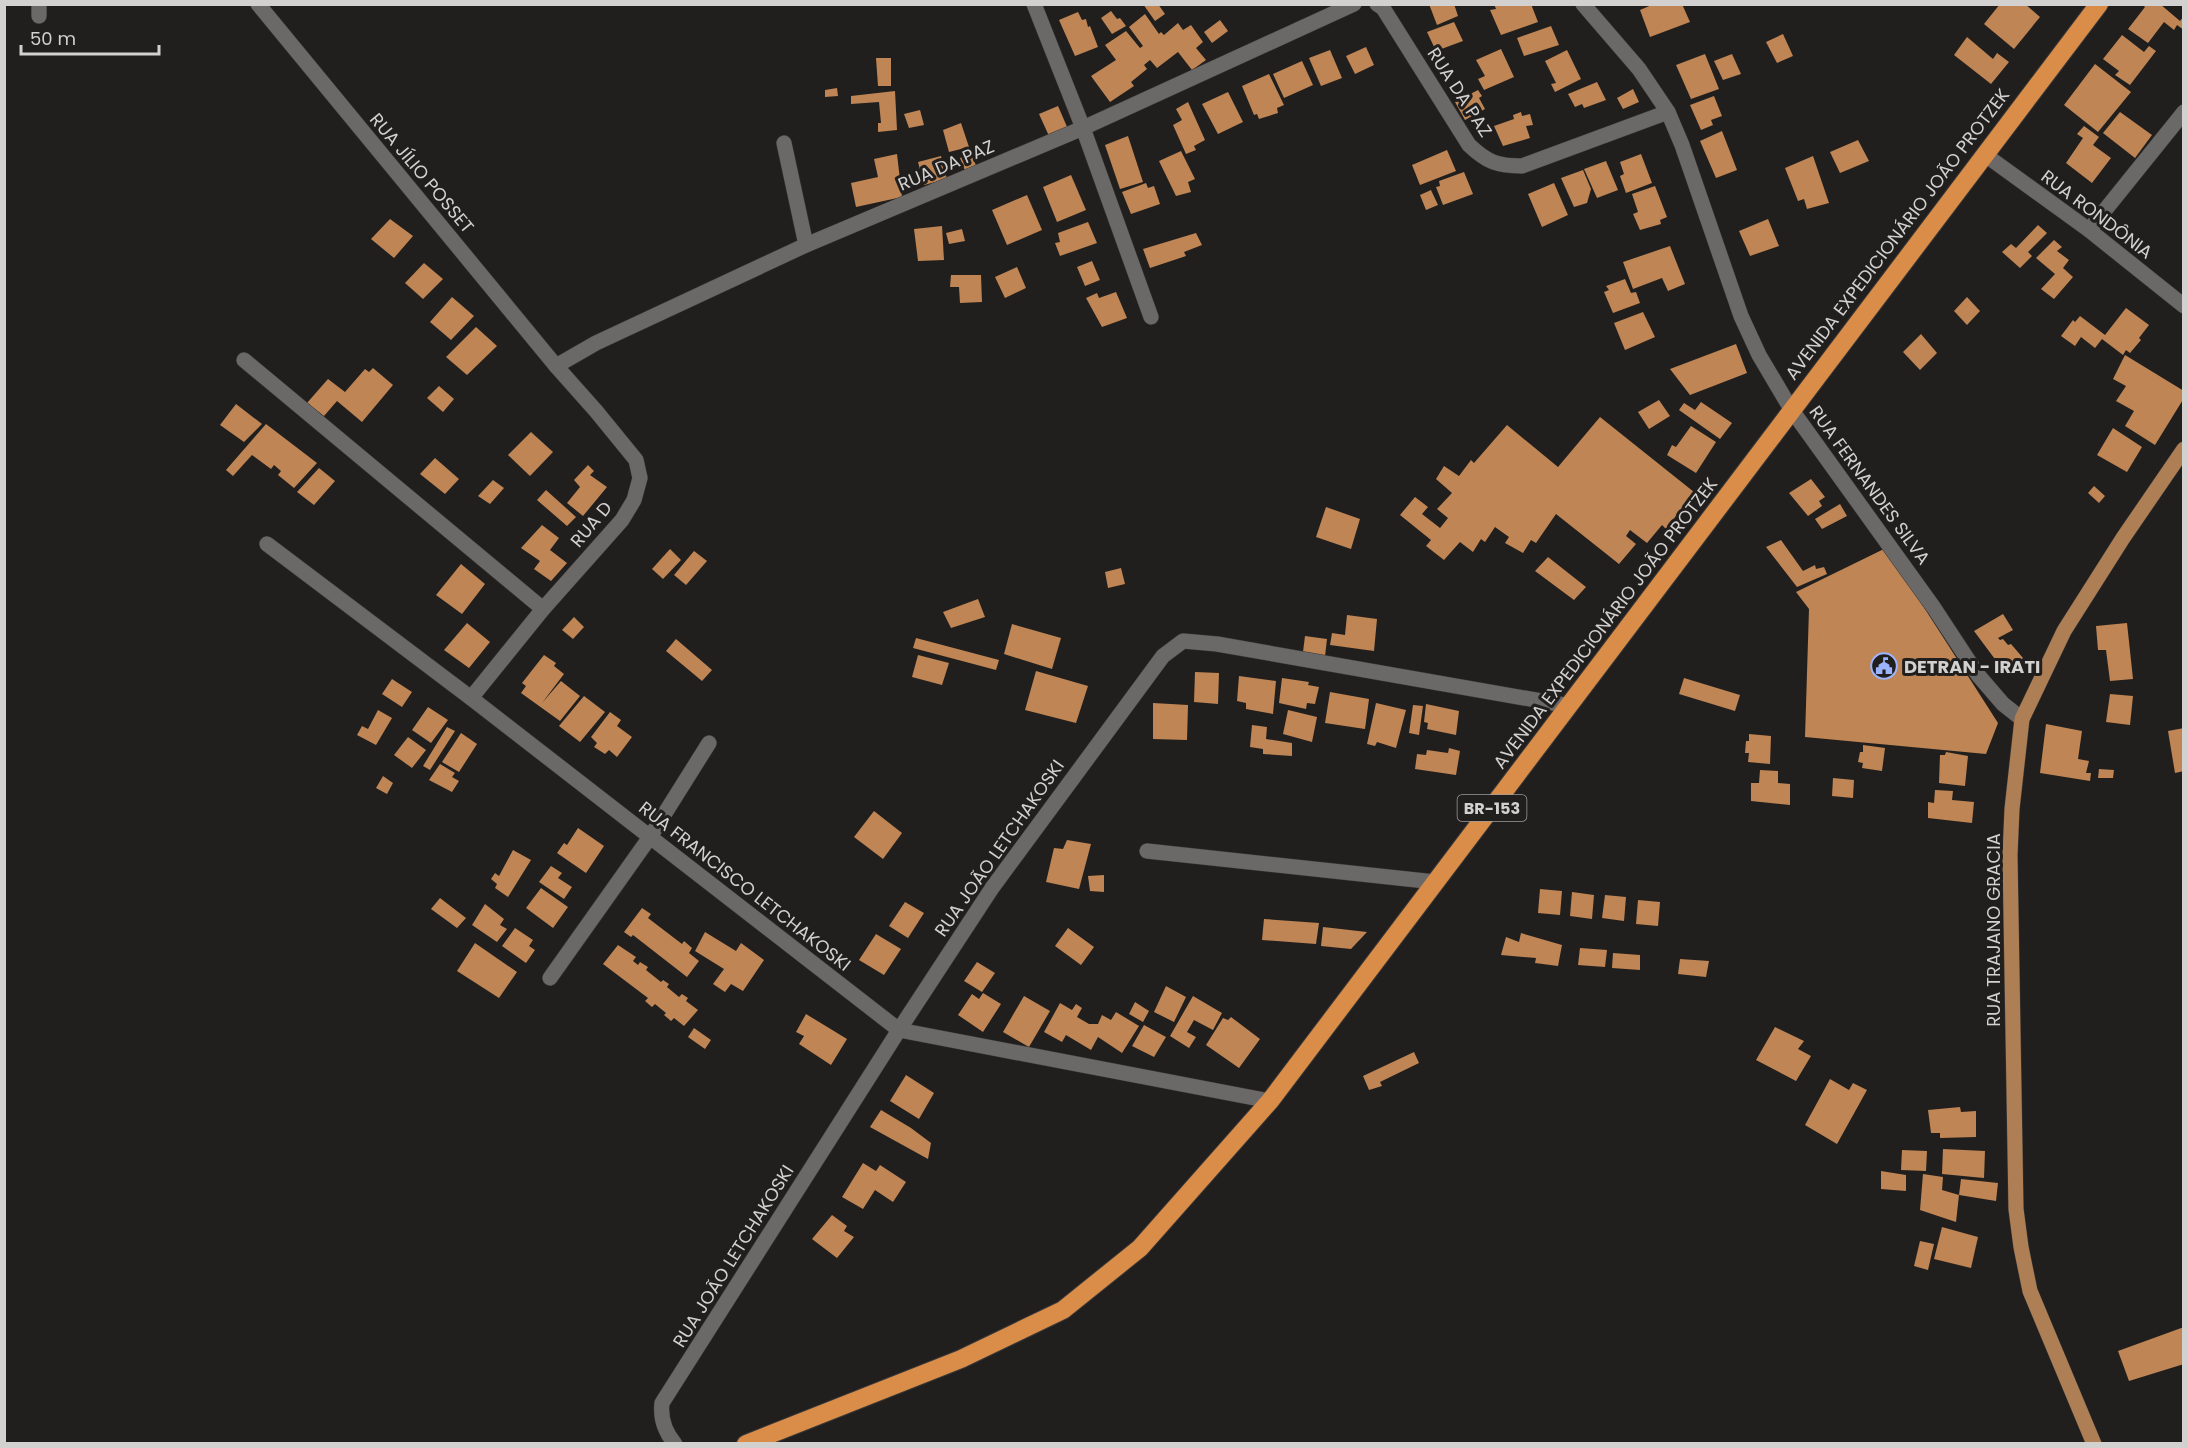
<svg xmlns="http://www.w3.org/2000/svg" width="2188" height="1448" viewBox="0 0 2188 1448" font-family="Poppins,sans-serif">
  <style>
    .building { fill: #bf8554 }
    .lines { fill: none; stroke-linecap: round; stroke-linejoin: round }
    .minor-casing { stroke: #3b3938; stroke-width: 16 }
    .major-casing { stroke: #3b3938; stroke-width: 16 }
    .highway-casing { stroke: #3b3938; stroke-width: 20 }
    .minor { stroke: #6b6967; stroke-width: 15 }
    .major { stroke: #ae7f54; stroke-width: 15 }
    .highway { stroke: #da8d48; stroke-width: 18 }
    .labels { text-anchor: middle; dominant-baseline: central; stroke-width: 6; stroke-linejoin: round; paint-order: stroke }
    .shield { fill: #211f1e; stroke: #9d9c9b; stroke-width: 1.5 }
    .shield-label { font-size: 16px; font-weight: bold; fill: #d2d1d0 }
    .street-label { font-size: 18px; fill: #d2d1d0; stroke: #211f1e }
    .poi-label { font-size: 18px; font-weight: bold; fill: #d2d1d0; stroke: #211f1e; text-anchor: start }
  </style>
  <rect width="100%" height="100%" fill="#211f1e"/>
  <g class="building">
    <path d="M1143,4h15l7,10 -10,7z"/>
    <path d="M1429,4h25l4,12 -21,9z"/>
    <path d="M1494,4h37l7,18 -37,13 -11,-25 6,-1z"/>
    <path d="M1654,4h28l8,18 -40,15 -10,-27z"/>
    <path d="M2000,4h25l15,13 -26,32 -30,-25z"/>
    <path d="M2142,4h18l20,17 4,-5v14l-7,-5 -3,5 -10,-8 -16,21 -20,-14 17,-22z"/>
    <path d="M1111,11l6,8 3,-1 6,8 -14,8 -11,-16z"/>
    <path d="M1078,12l4,8 4,-1 2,8 2,-1 8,21 -23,9 -16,-36z"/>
    <path d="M1145,14l14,20 2,-2 3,3 14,-12 5,7 8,-5 12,17 -7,6 10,12 -14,10 -14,-18 -21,16 -7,-8 -6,5 3,4 -16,13 3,4 -24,16 -19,-26 25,-16 -11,-15 21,-14 14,17 3,-2 -14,-19z"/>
    <path d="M1220,20l8,11 -16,12 -8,-11z"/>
    <path d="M1454,22l9,19 -27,10 -9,-19z"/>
    <path d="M1551,26l8,19 -35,11 -7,-18z"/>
    <path d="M1783,34l10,22 -16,7 -11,-21z"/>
    <path d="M2122,35l22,17 5,-6 7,5 -26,34 -15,-10 4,-4 -16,-12z"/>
    <path d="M1967,37l26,22 4,-6 12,9 -18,22 -37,-29z"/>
    <path d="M1366,47l8,18 -19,9 -9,-18z"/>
    <path d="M1501,49l13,28 -30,13 -6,-11 7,-3 -9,-16z"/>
    <path d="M1330,50l12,28 -21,8 -12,-28z"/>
    <path d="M1567,50l14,29 -26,13 -4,-8 5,-1 -11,-22z"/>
    <path d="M1705,54l14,35 -28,10 -15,-34z"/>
    <path d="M1732,54l9,20 -18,6 -9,-19z"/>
    <path d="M876,58h15v28h-13z"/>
    <path d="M1302,61l11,24 -29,13 -11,-24z"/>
    <path d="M2095,64l36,28 -33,40 -34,-27z"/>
    <path d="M1269,74l15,31 -7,3 1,5 -19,6 -2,-5 -3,1 -12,-29z"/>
    <path d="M1597,82l9,18 -22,8 -2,-4 -7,3 -7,-13z"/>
    <path d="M837,88l1,8 -13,1v-7z"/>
    <path d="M1633,89l6,13 -16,7 -6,-11z"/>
    <path d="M1478,90l4,6 -3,2 6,11 -20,11 -10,-18z"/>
    <path d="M895,91l2,39 -19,2v-9h3l-2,-21 -28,2v-8z"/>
    <path d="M1228,92l15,30 -25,12 -16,-30z"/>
    <path d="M1714,96l8,20 -11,4 2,5 -12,5 -11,-25z"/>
    <path d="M1188,102l17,38 -11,6 2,4 -10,4 -13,-29 9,-5 -6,-11z"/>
    <path d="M1058,106l10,23 -19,7 -10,-22z"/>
    <path d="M920,110l4,15 -15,3 -5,-14z"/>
    <path d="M1521,112l1,4 8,-2 3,11 -7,1 4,12 -27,8 -9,-20 20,-7 -1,-4z"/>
    <path d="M2120,112l32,23 -17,23 -32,-25z"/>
    <path d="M961,123l8,24 -20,5 -6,-22z"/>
    <path d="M2084,126l15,11 -6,8 18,13 -19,25 -26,-20 17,-25 -6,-4z"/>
    <path d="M1722,131l15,39 -21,8 -16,-37z"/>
    <path d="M1128,136l15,46 -23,7 -15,-44z"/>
    <path d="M1858,140l11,21 -29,12 -10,-21z"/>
    <path d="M1447,150l9,21 -36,14 -8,-20z"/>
    <path d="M1181,151l14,28 -7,3 3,10 -15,4 -17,-35z"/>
    <path d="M971,153l6,15 -11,5 -6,-15z"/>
    <path d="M897,154l5,43 -46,10 -5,-24 27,-6 -4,-18z"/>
    <path d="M1641,154l11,29 -26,10 -6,-17 4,-2 -4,-12z"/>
    <path d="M941,156l6,23 -23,6 -6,-23z"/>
    <path d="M1813,156l16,47 -22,6 -3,-10 -6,2 -13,-33z"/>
    <path d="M1606,161l12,29 -21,8 -13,-29z"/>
    <path d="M1583,170l8,19 -4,14 -13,4 -13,-29z"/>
    <path d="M1464,172l9,22 -30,11 -7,-18 4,-1 -1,-5z"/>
    <path d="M1071,175l15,35 -29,12 -14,-35z"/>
    <path d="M1146,183l2,5 6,-2 6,18 -29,10 -9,-22z"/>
    <path d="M1554,183l14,32 -26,12 -14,-33z"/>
    <path d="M1655,186l12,31 -7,3 1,4 -21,6 -7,-16 5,-2 -6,-18z"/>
    <path d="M1431,190l7,15 -12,5 -6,-15z"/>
    <path d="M1027,195l15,35 -35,15 -15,-35z"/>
    <path d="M390,219l23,17 -19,22 -23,-19z"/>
    <path d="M1768,219l11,27 -29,10 -11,-25z"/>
    <path d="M1088,222l9,21 -37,13 -5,-13 5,-1 -2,-9z"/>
    <path d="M2038,225l9,8 -19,19 4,4 -12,12 -18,-16 9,-8 5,4z"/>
    <path d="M942,226l2,34 -26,1 -4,-32z"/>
    <path d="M962,229l3,12 -16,3 -3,-11z"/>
    <path d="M1196,233l6,12 -18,7 2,4 -36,12 -7,-19z"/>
    <path d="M2054,240l8,7 -5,4 12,9 -6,8 10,9 -19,22 -13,-10 14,-15 -19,-16z"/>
    <path d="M1670,246l15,38 -17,7 -6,-13 -29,11 -10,-27z"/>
    <path d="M1092,261l8,19 -15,6 -8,-19z"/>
    <path d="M424,263l19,16 -20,20 -18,-16z"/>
    <path d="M1017,267l9,21 -21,10 -10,-21z"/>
    <path d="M951,275h30l1,27 -22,1 -1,-16h-9z"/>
    <path d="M1625,279l6,14 5,-1 4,11 -27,10 -9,-21 5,-2 -3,-4z"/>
    <path d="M1116,292l11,26 -25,9 -16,-29 11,-5 2,5z"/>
    <path d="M452,297l22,19 -23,24 -21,-18z"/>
    <path d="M1967,297l13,14 -13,14 -13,-14z"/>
    <path d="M2126,308l23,17 -10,13 2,2 -11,13 -4,-3 -3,5 -21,-16 -7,9 -14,-11 -6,9 -14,-10 12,-16 2,2 5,-6 25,19z"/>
    <path d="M1643,312l12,25 -30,13 -11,-27z"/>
    <path d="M476,327l21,19 -30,29 -21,-18z"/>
    <path d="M1921,334l16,19 -17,17 -17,-18z"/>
    <path d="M1736,344l11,29 -57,22 -20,-26z"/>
    <path d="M2125,355l59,36v7l-29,47 -30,-19 9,-15 -18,-10 10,-15 -13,-7z"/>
    <path d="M373,368l20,17 -31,37 -25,-21 -13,15 -17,-13 21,-24 17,13 20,-23 4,3z"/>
    <path d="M439,386l15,13 -11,13 -16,-14z"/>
    <path d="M1659,400l11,16 -21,13 -11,-17z"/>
    <path d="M1701,402l31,21 -12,16 -41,-29 5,-7 11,7z"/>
    <path d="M236,404l26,20 -18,18 -24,-17z"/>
    <path d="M1600,417l94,75 -28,37 -4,-4 -15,18 -17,-13 -4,6 10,8 -17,20 -63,-50 -20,29 -5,-3 -8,13 -18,-10 4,-6 -14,-10 -10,15 -4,-3 -8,13 -13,-10 -16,18 -18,-14 5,-6 -31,-25 15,-18 13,10 -6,7 18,14 8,-10 -11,-9 15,-16 -16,-14 8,-13 15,10 12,-16 3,3 33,-38 51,42z"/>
    <path d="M266,424l51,39 -23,25 -16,-13 3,-4 -7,-6 -3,4 -19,-14 -19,21 -7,-6z"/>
    <path d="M1691,426l25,16 -20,31 -29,-18 5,-10 4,2z"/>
    <path d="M2113,428l29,19 -15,25 -30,-17z"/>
    <path d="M531,432l22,20 -23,24 -22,-21z"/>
    <path d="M435,458l24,21 -14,15 -25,-20z"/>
    <path d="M588,465l6,6 -4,4 17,12 -24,29 -16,-13 13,-16 -6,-7z"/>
    <path d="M319,468l16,13 -21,24 -17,-13z"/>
    <path d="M1811,479l14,18 -6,4 3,5 -14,10 -19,-23z"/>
    <path d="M493,480l11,8 -14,16 -12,-8z"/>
    <path d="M2094,486l11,10 -6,7 -11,-10z"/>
    <path d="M546,490l30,27 -9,9 -30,-26z"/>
    <path d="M1840,504l7,12 -25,13 -7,-10z"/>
    <path d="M1326,507l34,12 -9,30 -35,-12z"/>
    <path d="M542,525l17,13 -9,12 17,13 -16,18 -17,-12 6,-8 -19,-13z"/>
    <path d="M1781,540l22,31 12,-6 1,4 8,-2 3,7 -30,13 -31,-40z"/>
    <path d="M1886,548l112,175 -12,31 -181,-17 4,-128 -13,-17z"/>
    <path d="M670,549l11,11 -18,19 -11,-10z"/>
    <path d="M694,551l13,10 -21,24 -12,-10z"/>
    <path d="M1548,557l38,30 -12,13 -39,-29z"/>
    <path d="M461,564l24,20 -23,30 -26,-19z"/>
    <path d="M1121,568l4,16 -17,4 -3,-16z"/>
    <path d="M978,599l7,18 -34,11 -8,-16z"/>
    <path d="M2003,614l10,16 -15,8 2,2 3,-1 5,6 3,-1 12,14 -17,16 -32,-43z"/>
    <path d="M1347,615l30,4 -3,32 -44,-6 2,-12 13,2z"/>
    <path d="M574,617l10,10 -11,12 -11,-9z"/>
    <path d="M467,623l23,19 -21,26 -25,-18z"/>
    <path d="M2127,623l6,56 -23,2 -4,-31h-8l-2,-24z"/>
    <path d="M1012,624l49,14 -9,31 -48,-15z"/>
    <path d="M1305,636l22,3 -2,17 -22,-4z"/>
    <path d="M916,638l83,22 -3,10 -83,-22z"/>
    <path d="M676,639l36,31 -10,11 -36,-30z"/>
    <path d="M544,655l12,8 -2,3 10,8 -22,29 19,-22 19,15 -20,25 -39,-28 5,-7 -4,-3z"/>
    <path d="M918,655l31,8 -7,22 -30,-8z"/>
    <path d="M1036,671l52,15 -12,37 -51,-13z"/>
    <path d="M1195,672l24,1 -1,31 -24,-2z"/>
    <path d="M1239,676l37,5 -3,33 -27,-5v-6l-9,-2z"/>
    <path d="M1282,678l27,4 -1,3 11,2 -4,17 -8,-1 -1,6 -27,-6z"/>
    <path d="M1684,678l56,17 -5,16 -56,-17z"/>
    <path d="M392,679l20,13 -10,15 -20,-13z"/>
    <path d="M1330,692l39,7 -4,30 -40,-6z"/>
    <path d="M2110,694l23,2 -3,29 -24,-3z"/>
    <path d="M584,696l21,16 -25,30 -21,-16z"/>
    <path d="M1153,703l35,2 -1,35 -34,-1z"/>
    <path d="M1376,703l30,7 -10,38 -19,-6 -2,4 -8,-2z"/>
    <path d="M1426,704l33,7 -3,24 -29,-6 1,-6 -4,-1z"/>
    <path d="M1413,705l10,1 -4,29 -10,-2z"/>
    <path d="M428,707l20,13 -17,23 -19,-13z"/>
    <path d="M378,710l14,8 -16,27 -19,-10 5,-9 6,3z"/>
    <path d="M1288,710l29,7 -5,25 -29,-8z"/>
    <path d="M610,712l11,8 -4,6 15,11 -15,20 -8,-7 -4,4 -11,-7 3,-4 -6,-6z"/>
    <path d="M2046,724l36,7 -4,28 11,2 -3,12h5l-1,8 -50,-8z"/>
    <path d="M1252,725l15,2 -1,12 26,4v13l-29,-2v-5l-13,-2z"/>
    <path d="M447,727l8,4 -25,39 -7,-4z"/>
    <path d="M2184,728v43l-9,2 -7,-42z"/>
    <path d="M461,733l16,11 -18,28 -17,-10z"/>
    <path d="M1749,734l22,2 -1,28 -22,-2 1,-9h-4l1,-12h3z"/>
    <path d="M408,737l18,13 -14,18 -18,-13z"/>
    <path d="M1863,745l22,3 -3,23 -20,-3 1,-5 -5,-1 2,-10h3z"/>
    <path d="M1449,748l11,3 -4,24 -41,-6 2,-15 9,1 1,-5 21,3z"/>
    <path d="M1946,752l22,4 -3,30 -26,-3 1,-28h5z"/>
    <path d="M440,764l15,9 -3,4 7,4 -7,11 -23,-12z"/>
    <path d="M2099,769l15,1 -1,8h-15z"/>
    <path d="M1760,770l18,1v12l12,1v21l-39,-4v-18h8z"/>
    <path d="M383,776l10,7 -6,11 -11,-6z"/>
    <path d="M1833,778l21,2 -1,18 -21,-2z"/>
    <path d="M1935,790l18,1 -1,9 22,2 -2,21 -44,-5v-16l6,1z"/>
    <path d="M874,811l28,22 -19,26 -29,-22z"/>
    <path d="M578,828l26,18 -18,27 -29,-20 7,-10 3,2z"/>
    <path d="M1067,840l24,4 -12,45 -33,-7 8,-34 9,1z"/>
    <path d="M513,850l18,10 -23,37 -13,-9 2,-4 -6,-5 4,-6 4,3z"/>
    <path d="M551,866l11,7 -4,5 14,9 -8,12 -25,-17z"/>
    <path d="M1104,875v17l-14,-1 -2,-15z"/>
    <path d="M541,888l27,19 -15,21 -27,-20z"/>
    <path d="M1540,889l22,2 -2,24 -22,-2z"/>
    <path d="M1572,892l22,3 -2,24 -22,-3z"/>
    <path d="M1605,895l21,2 -2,24 -22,-3z"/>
    <path d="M440,898l26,20 -9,10 -26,-19z"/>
    <path d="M1638,900l22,2 -2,24 -22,-2z"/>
    <path d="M905,902l19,11 -16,25 -19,-12z"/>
    <path d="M485,904l19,15 -4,6 7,4 -10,13 -25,-17z"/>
    <path d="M642,908l9,6 -3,4 34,26 2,-3 8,7 -3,5 10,8 -12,16 -54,-42 -2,2 -7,-5z"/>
    <path d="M1264,919l55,4 -3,21 -54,-4z"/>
    <path d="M1323,927l44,5 -16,17 -30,-3z"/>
    <path d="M515,928l18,12 -4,6 6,4 -9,13 -24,-17z"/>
    <path d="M1068,928l26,19 -13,18 -26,-19z"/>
    <path d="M705,932l31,19 5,-8 23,17 -21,31 -12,-7 -6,8 -12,-8 11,-15 -29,-18z"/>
    <path d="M1521,933l41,12 -4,21 -23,-3 1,-5 -35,-3 5,-18 13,5z"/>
    <path d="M876,934l25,15 -17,26 -25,-15z"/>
    <path d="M475,943l42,29 -18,26 -42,-27z"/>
    <path d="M618,945l18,12 -3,4 5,4 2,-3 8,5 -2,3 15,12 2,-2 6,4 -2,3 12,10 3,-3 6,4 -2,3 12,9 -14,16 -10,-8 -3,3 -7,-6 2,-2 -11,-9 -3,3 -7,-6 3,-3 -45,-34z"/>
    <path d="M1580,948l27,2 -2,17 -27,-2z"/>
    <path d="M1613,953l27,2v15l-28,-2z"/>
    <path d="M1680,959l29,2 -3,16 -28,-3z"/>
    <path d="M977,962l18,11 -13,19 -18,-11z"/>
    <path d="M1166,986l20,11 -12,25 -20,-10z"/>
    <path d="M983,993l18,11 -18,28 -25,-17 14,-21 7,5z"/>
    <path d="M1024,996l26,15 -21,36 -26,-15z"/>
    <path d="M1193,996l29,17 -9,17 -19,-10 -7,12 9,5 -7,11 -19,-12z"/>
    <path d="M1135,1002l14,9 -6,11 -14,-8z"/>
    <path d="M1060,1003l12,7 4,-6 6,4 -5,9 12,7h9l4,-9 9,5 5,-8 23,14 -17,27 -24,-16 -7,13 -25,-15 -4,7 -18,-10z"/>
    <path d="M806,1014l41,25 -16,26 -32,-21 5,-8 -8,-4z"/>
    <path d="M1231,1017l29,22 -21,29 -33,-23 17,-27 5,2z"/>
    <path d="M1144,1025l22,12 -12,20 -22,-11z"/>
    <path d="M1775,1027l29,14 -6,8 13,7 -15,25 -40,-21z"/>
    <path d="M694,1028l17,12 -6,9 -17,-12z"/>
    <path d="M1414,1052l5,11 -39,19 2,4 -13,4 -6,-14z"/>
    <path d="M906,1075l28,18 -15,26 -29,-18z"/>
    <path d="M1830,1079l19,11 4,-7 14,7 -30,54 -32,-19z"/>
    <path d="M1960,1107l1,5 15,-1v26l-36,1v-5h-9l-3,-23z"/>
    <path d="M881,1110l30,18 20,15 -3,16 -58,-32z"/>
    <path d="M1943,1149l42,2 -1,27 -42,-4z"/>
    <path d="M1902,1150l25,1 -1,20 -25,-1z"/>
    <path d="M863,1163l13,8 4,-6 26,17 -13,20 -18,-12 -12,19 -21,-12z"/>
    <path d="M1881,1171l25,4v16l-25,-2z"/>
    <path d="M1923,1174l20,3 -1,13 17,5 -3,27 -36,-12z"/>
    <path d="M1961,1179l37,4 -2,18 -37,-6z"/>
    <path d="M832,1215l15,11 -3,5 10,6 -17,21 -25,-19z"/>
    <path d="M1942,1227l36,10 -7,31 -37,-9z"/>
    <path d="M1920,1241l14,3 -6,26 -14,-4z"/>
    <path d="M2184,1327v37l-55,17 -11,-30z"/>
  </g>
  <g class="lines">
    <g class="minor-casing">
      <g id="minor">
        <path d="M39,4v12"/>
        <path d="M258,4l298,362 40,45 40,49 4,18 -6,22 -12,20 -79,89 -72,89"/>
        <path d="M1034,4l49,124 68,189"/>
        <path d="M1377,4l6,4 86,137c18,17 28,21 53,21l146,-54"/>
        <path d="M1583,4l56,65 29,43 14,33 59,171 18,39 32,54 143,199 44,67 25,29 19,15"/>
        <path d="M784,143l22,102"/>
        <path d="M1984,154l105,76 95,76"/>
        <path d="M2089,230l95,-118"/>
        <path d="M244,360l299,249"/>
        <path d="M556,366l40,-23 210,-98 277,-117 271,-124"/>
        <path d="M267,544l204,154 428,332 371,71"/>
        <path d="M1147,851l288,31"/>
        <path d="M550,978l100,-141 59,-94"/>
        <path d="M675,1444c-10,-12 -15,-25 -13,-41l237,-373 93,-142 171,-232 20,-15 34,3 353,62"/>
      </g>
    </g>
    <g class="major-casing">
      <path id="major" d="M2094,1444l-64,-153 -9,-44 -5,-38 -6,-354 2,-46 10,-90 42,-88 59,-93 61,-89"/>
    </g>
    <g class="highway-casing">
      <path id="highway" d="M746,1444l215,-85 102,-49 77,-62 130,-147 829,-1097"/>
    </g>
    <use href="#minor" class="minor"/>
    <use href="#major" class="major"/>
    <use href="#highway" class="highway"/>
  </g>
  <defs>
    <g id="civic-ring" transform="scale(1.35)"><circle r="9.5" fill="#211f1e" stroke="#9cb4fd" stroke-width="1.5"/><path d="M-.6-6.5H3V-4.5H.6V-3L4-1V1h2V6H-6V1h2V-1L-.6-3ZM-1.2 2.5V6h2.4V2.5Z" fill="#9cb4fd"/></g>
  </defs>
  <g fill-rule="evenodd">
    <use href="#civic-ring" x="1884" y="666"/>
  </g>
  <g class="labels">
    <rect class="shield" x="1457.5" y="795" width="69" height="26" rx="4.5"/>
    <g class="shield-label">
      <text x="1492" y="808">BR-153</text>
    </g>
    <g class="street-label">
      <text transform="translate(1460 92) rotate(57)">RUA DA PAZ</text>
      <text transform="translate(946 165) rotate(-23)">RUA DA PAZ</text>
      <text transform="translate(422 173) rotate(50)">RUA JÍLIO POSSET</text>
      <text transform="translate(2097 214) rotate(37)">RUA RONDÔNIA</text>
      <text transform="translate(1897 234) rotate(-53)">AVENIDA EXPEDICIONÁRIO JOÃO PROTZEK</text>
      <text transform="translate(1870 485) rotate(54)">RUA FERNANDES SILVA</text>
      <text transform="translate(591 524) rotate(-50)">RUA D</text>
      <text transform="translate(1605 623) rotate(-53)">AVENIDA EXPEDICIONÁRIO JOÃO PROTZEK</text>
      <text transform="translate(999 848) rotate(-55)">RUA JOÃO LETCHAKOSKI</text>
      <text transform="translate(745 886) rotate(38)">RUA FRANCISCO LETCHAKOSKI</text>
      <text transform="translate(1993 930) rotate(-90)">RUA TRAJANO GRACIA</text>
      <text transform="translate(733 1256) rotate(-58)">RUA JOÃO LETCHAKOSKI</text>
    </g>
    <g class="poi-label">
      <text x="1904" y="666">DETRAN - IRATI</text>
    </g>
  </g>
  <rect width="2188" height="1448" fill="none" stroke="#d2d1d0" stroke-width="12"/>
  <path d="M21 45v9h138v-9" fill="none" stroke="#d2d1d0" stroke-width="3"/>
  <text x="30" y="45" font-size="18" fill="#d2d1d0" stroke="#211f1e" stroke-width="4.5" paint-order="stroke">50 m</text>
</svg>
